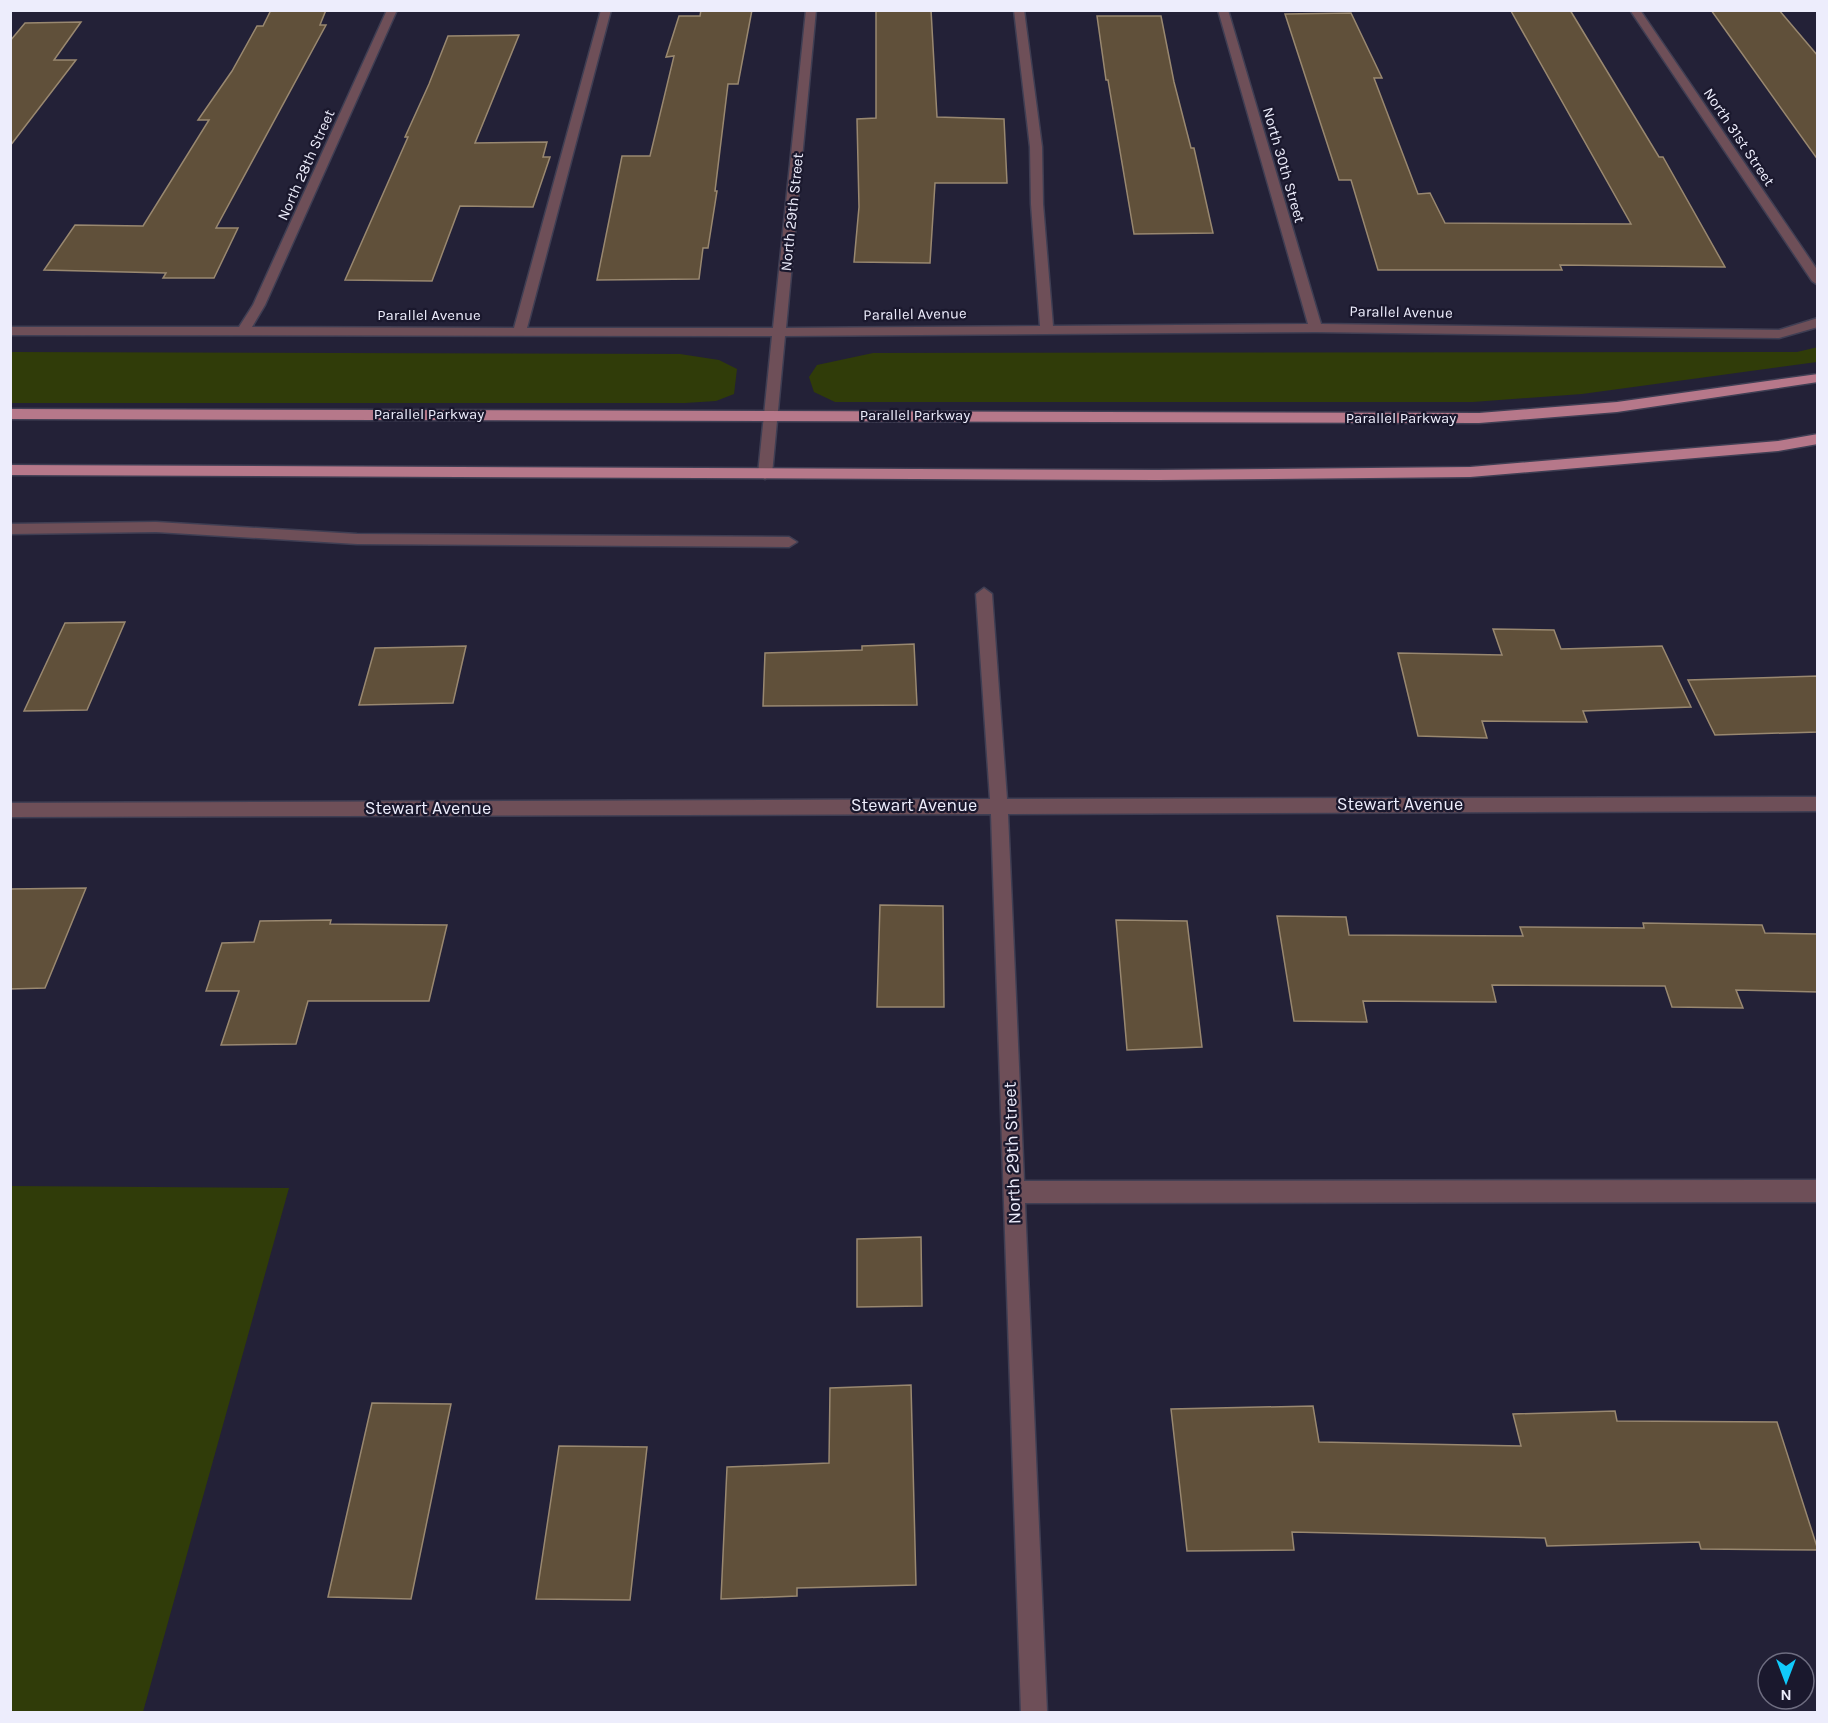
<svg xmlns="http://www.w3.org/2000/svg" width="1828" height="1723" viewBox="0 0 1828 1723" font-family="Karla,sans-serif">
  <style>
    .green { fill: #303c09 }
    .building { fill: #60503a; stroke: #998870; stroke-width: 1.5 }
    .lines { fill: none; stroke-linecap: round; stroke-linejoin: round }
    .minor-casing { stroke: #3f3e53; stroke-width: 3 }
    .major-casing { stroke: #3f3e53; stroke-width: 3 }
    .minor { fill: #6e4f58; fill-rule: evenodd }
    .major { fill: #b6788a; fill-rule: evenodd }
    .labels { text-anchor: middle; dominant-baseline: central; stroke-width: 4.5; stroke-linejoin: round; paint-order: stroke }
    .far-street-label { font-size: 15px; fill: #ededfc; stroke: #1a182d }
    .street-label { font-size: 18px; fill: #ededfc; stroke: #1a182d }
  </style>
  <rect width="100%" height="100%" fill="#232137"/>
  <g class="green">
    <path d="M1818,347l-1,15 -235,32 -109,8h-638l-21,-10 -5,-15 8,-12 56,-12 924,-1z"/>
    <path d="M11,352l669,2 39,6 18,9 -3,25 -18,7 -31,2h-674z"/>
    <path d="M11,1186l278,2 -146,524h-132z"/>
  </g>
  <g class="building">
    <path d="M271,10h55l-6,15h6l-110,203h22l-24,50h-51l3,-5 -122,-3 31,-45 68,1 66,-106h-11l34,-49 25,-45h6z"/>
    <path d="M701,10h51l-14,74h-10l-13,107h2l-9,57h-5l-4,31 -102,1 25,-124h28l24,-100 -8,1 13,-41h21z"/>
    <path d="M876,10h55l6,107 67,2 3,64h-72l-5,80 -76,-1 5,-55 -2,-88 19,-1z"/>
    <path d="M1570,10l89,147h4l62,110 -165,-2 2,5h-184l-27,-90h-12l-54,-166 66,-1 31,65h-8l44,116 12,-1 15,30 186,1 -120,-213z"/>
    <path d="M1711,10h68l39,46v104z"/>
    <path d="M1097,16h64l13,66 17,66h3l19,85 -79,1 -26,-154h-2z"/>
    <path d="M81,22l-27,38h22l-66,86v-105l15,-18z"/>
    <path d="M519,35l-44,108 72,-1 -4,15h7l-17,50 -73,-1 -28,75 -87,-1 63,-143h-3l24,-53 19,-48z"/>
    <path d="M125,622l-38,88 -63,1 41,-88z"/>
    <path d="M1493,629l61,1 7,19 101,-3 29,61 -108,4 4,11 -105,-1 5,17 -69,-2 -20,-83 104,2z"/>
    <path d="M914,644l3,61 -154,1 2,-53 97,-3v-4z"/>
    <path d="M466,646l-13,57 -94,2 16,-57z"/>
    <path d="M1818,676v56l-103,3 -27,-55z"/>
    <path d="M86,888l-41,100 -35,1v-100z"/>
    <path d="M880,905l63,1 1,101h-67z"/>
    <path d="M1277,916l69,1 3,18 174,1 -3,-9 124,1 -1,-5 119,2 3,8 53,1v58l-82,-2 7,18 -71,-1 -7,-21 -173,-1 4,17 -133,-1 4,21 -73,-1z"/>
    <path d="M331,920l-1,4 117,1 -18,76h-121l-12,43 -75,1 18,-54h-33l16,-48 32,-1 6,-21z"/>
    <path d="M1116,920l71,1 15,126 -75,3z"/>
    <path d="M921,1237l1,69 -65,1v-68z"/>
    <path d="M911,1385l5,200 -119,3v8l-76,3 6,-132 102,-4 1,-75z"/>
    <path d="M372,1403l79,1 -40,195 -83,-2z"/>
    <path d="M1313,1406l6,36 202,4 -8,-32 102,-3 2,10 160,1 41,128 -117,-1 -2,-7 -152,4 -2,-8 -253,-6 2,18 -107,1 -16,-142z"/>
    <path d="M559,1446l88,1 -17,153 -94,-1z"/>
  </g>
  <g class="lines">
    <g class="minor-casing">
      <g id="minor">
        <path d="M387,10h10l-132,295 -13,22 262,1 87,-318h10l-84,318h246l33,-318h10l-30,318 254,-2 -9,-122 -1,-57 -16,-137h10l18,137 1,57 10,122 255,-2 -90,-314h10l93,314 458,6 39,-12v9l-39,11 -463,-6 -531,4 -13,138 -7,5 -7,-5 14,-138 -762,-1v-8h229l14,-22z"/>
        <path d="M1630,10h10l178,261v14l-6,-4z"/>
        <path d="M156,522l201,12 432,3 8,5 -8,5 -432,-3 -201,-12 -146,2v-10z"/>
        <path d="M984,588l8,6 15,205 811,-2v14l-810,3 16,367 794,-1v22l-793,1 22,509h-26l-30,-898 -981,3v-14l980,-4 -14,-205z"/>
      </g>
    </g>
    <g class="major-casing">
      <g id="major">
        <path d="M1818,374v8l-201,30 -138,11 -1469,-4v-10l1469,4 138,-11z"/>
        <path d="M1818,434v10l-40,7 -308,26 -312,3 -1148,-5v-10l1148,5 312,-3 308,-26z"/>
      </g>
    </g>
    <use href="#minor" class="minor"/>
    <use href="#major" class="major"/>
  </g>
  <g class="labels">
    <g class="far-street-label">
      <text transform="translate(1739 137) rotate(56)">North 31st Street</text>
      <text transform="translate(306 165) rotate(-66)">North 28th Street</text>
      <text transform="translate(1284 165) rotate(74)">North 30th Street</text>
      <text transform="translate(792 212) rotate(-84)">North 29th Street</text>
      <text transform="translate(1401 312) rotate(1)">Parallel Avenue</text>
      <text transform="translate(915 314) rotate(-1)">Parallel Avenue</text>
      <text x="429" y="315">Parallel Avenue</text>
      <text x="429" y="414">Parallel Parkway</text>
      <text x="915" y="415">Parallel Parkway</text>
      <text x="1401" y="418">Parallel Parkway</text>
    </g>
    <g class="street-label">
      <text x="1400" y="804">Stewart Avenue</text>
      <text x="914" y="805">Stewart Avenue</text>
      <text x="428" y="808">Stewart Avenue</text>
      <text transform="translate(1012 1153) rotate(-92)">North 29th Street</text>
    </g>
  </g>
  <rect width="1828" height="1723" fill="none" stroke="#ededfc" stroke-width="24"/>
  <g transform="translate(1786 1681) rotate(180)"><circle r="28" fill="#1a182d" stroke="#6e6d80" stroke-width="1.5"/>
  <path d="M0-4.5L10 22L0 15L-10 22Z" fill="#11cafa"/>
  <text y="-9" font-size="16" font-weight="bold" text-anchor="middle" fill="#ededfc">N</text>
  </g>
</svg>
